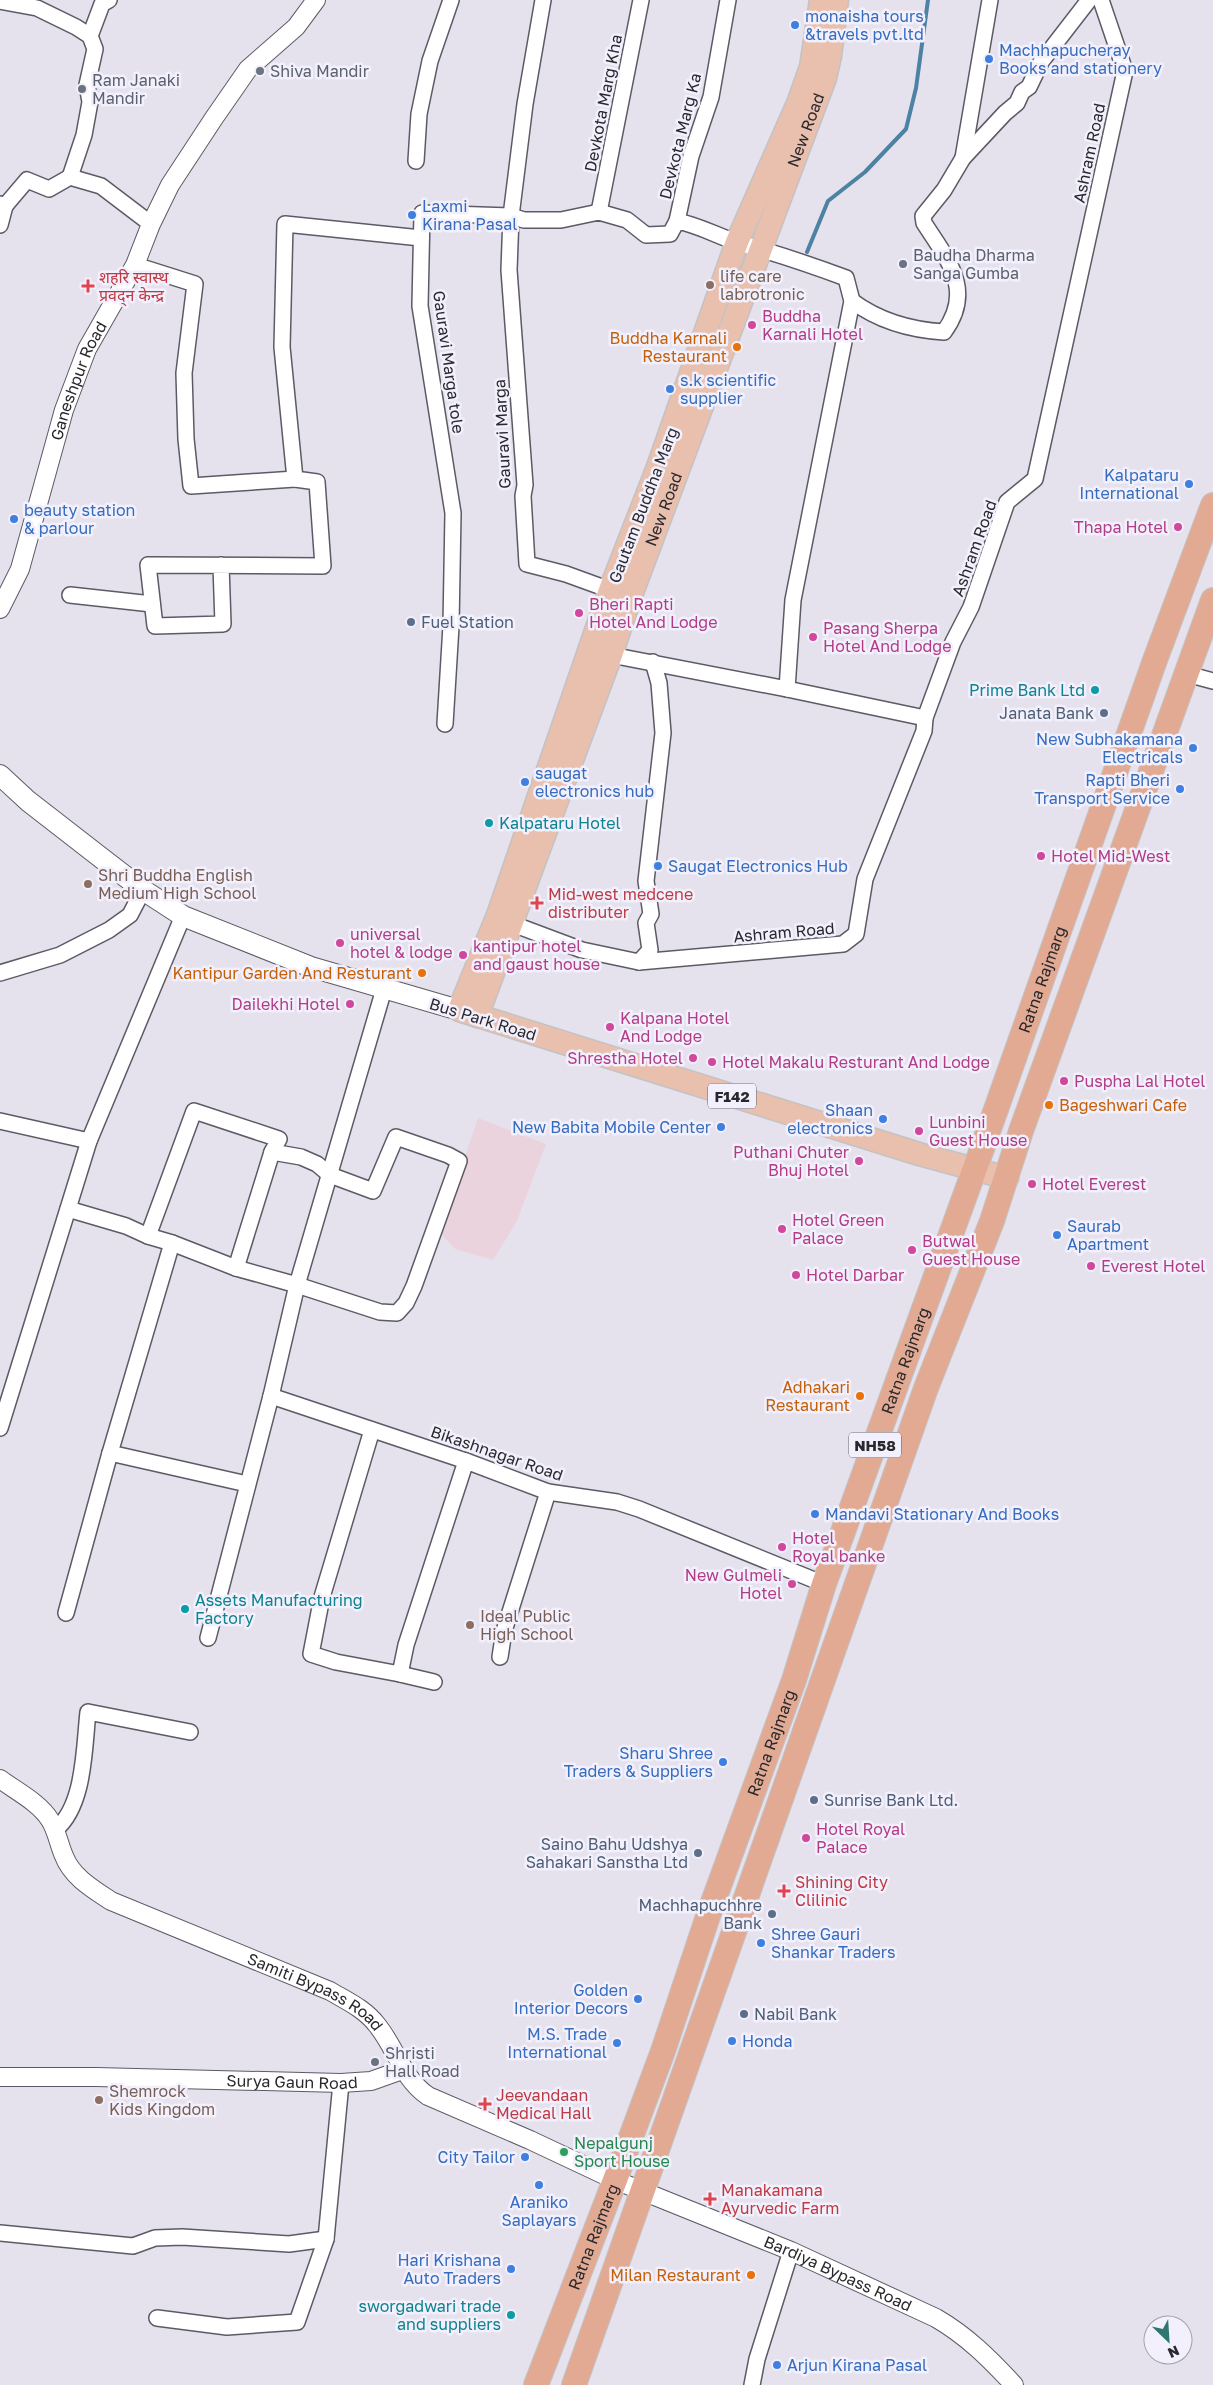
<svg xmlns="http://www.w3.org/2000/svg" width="1213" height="2385" viewBox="0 0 1213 2385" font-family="'Golos Text','Noto Sans Devanagari',sans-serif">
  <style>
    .education { fill: #ebd3dd }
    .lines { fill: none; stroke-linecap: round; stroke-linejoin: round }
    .stream { stroke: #4c82a2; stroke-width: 4 }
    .minor-casing { stroke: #5c5a64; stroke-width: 18 }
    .tertiary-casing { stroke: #5c5a64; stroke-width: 20 }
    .secondary-casing { stroke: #5c5a64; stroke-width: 22 }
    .primary-casing { stroke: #c3c3c4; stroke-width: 25 }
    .trunk-casing { stroke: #c3c3c4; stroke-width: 26 }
    .minor { stroke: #fff; stroke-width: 15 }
    .tertiary { stroke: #fff; stroke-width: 18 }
    .secondary { stroke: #fff; stroke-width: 20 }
    .primary { stroke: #e9bfae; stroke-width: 22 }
    .trunk { stroke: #e2aa93; stroke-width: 24 }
    .shop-dot { fill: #3f7fe0; stroke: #f2f0fc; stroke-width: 2 }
    .worship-dot { fill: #6b7280; stroke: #f2f0fc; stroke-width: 2 }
    .education-dot { fill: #8d6e63; stroke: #f2f0fc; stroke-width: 2 }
    .health-dot { fill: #e0444e; stroke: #f2f0fc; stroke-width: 2 }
    .hotel-dot { fill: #d1479c; stroke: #f2f0fc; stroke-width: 2 }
    .food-dot { fill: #e8710a; stroke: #f2f0fc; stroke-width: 2 }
    .service-dot { fill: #5c6f8a; stroke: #f2f0fc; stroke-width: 2 }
    .culture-dot { fill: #0f9aa8; stroke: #f2f0fc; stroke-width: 2 }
    .leisure-dot { fill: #2e9e5b; stroke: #f2f0fc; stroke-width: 2 }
    .labels { text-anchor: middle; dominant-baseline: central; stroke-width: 5; stroke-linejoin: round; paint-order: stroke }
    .shield { fill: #f2f0fc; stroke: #65646b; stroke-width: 1 }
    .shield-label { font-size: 15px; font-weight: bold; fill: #29282d }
    .shop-label { font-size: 16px; fill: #366cbe; stroke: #f2f0fc; text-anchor: start }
    .worship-label { font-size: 16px; fill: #5b616d; stroke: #f2f0fc; text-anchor: start }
    .street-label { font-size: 16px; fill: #29282d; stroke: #f2f0fc }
    .education-label { font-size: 16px; fill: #785e54; stroke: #f2f0fc; text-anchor: start }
    .health-label { font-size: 16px; fill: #be3a42; stroke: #f2f0fc; text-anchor: start }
    .hotel-label { font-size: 16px; fill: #b23c85; stroke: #f2f0fc; text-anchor: start }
    .food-label { font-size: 16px; fill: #c56008; stroke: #f2f0fc; text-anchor: end }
    .service-label { font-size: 16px; fill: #4e5e75; stroke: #f2f0fc; text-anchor: start }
    .culture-label { font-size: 16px; fill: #0d838f; stroke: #f2f0fc; text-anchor: end }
    .leisure-label { font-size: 16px; fill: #27864d; stroke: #f2f0fc; text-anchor: start }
  </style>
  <rect width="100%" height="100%" fill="#e5e2ee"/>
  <path class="education" d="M478,1118l68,26 -29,77 -24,39 -38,-11 -16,-17z"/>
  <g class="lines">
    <path class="stream" d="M807,252l21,-51 37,-29 41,-43 10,-41 12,-88"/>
    <g class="minor-casing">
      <g id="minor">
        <path d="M543,0l-18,104 -14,112 -2,54 16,215 -2,11 4,68 39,10 44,16"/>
        <path d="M0,1l37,7 39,19 14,9 5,13 -8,36 3,17 -6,33 -14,42"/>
        <path d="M90,36l12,-32 7,-4"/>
        <path d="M963,158l27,-158"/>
        <path d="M416,161l3,-47 11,-53 21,-61"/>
        <path d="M0,204l5,2 -5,19"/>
        <path d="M5,206l22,-26 22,9 21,-12 31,9 50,38"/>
        <path d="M599,212l42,-212"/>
        <path d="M677,221l14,-65 20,-59 17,-97"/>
        <path d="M135,265l60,19 -11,89 2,66 5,47 104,-7"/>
        <path d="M852,301c27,20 59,29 92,31 31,-42 3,-73 -20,-109l-1,-7 21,-26 19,-32 42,-45 12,-10 5,-11 7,-5 12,-25 48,-62"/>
        <path d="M221,565l2,59 -68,2 -7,-61 175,1 -6,-84 -22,-3 -13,-132 3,-123 136,14"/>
        <path d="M70,595l82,9"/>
        <path d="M1187,674l26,7"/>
        <path d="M787,689l138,29"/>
        <path d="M445,724l6,-98 2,-113 -33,-207 2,-93 89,3 13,4h37l38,-8 28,8 19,15 24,-1 7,-13c24,5 40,15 62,22 36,10 72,22 107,35l6,23 -59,299 -6,89 -176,-34"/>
        <path d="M510,923l72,27 57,12 204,-18 13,-10 9,-55 59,-148 1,-13 28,-76 18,-35 36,-105 28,-23 90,-408 -24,-71"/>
        <path d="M639,962l11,-12 -4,-27 5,-9 -5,-33 17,-148 -4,-50 -6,-21"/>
        <path d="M0,973l60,-18 49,-25 21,-15 13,-25"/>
        <path d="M0,1121l89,20"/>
        <path d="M68,1209l58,17 22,10 24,7"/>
        <path d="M148,1236l46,-125 85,28 -7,13 29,5 16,7 13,11 43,16 23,-54 52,18 11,6 -45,125 -8,17 -9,10 -17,-1 -83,-27 -61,-17 -64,-25 -62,210 137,31"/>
        <path d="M236,1268l36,-116"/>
        <path d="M271,1396l195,65 82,31 69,10 22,7 185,75"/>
        <path d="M0,1428l89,-287 94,-225"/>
        <path d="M372,1430l-50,167 -11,57 25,8 64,12 6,-29 60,-184"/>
        <path d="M66,1613l44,-160"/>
        <path d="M208,1638l63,-242 26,-111 87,-296"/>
        <path d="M500,1657l4,-26 44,-139"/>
        <path d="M400,1674l34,8"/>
        <path d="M55,1830c30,-24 29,-83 33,-118l102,20"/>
        <path d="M0,2233l133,13 22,-8 27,-1 107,7 37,-5"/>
        <path d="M157,2318l70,9 70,-5 29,-83 15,-156"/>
        <path d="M752,2385l5,-26 34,-108"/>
      </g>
    </g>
    <g class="tertiary-casing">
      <g id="tertiary">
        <path id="s1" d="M0,609l20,-40 44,-159 23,-61 48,-84 16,-41 19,-39 44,-67 34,-49 48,-42 20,-27"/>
        <path id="s2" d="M0,1779c16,12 40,24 50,41 7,11 9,25 14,36 8,21 29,33 47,45l219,90c17,10 35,18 47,34 19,23 25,53 51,71l102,44 85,40 176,71 145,67c31,18 54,41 78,67"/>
        <path id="s3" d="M0,2077h96l245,6 30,-2 31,-11"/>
      </g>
    </g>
    <g class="secondary-casing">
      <path id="secondary" d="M0,775l28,26 76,59 39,30 40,26 128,51 148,43"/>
    </g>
    <g class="primary-casing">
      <g id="primary">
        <path d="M821,0l-10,67 -12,34 -62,141 -79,225 -48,123 -112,325 -39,95 460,144 88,24"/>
        <path id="s4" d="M477,1016l134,-361 19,-57 195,-520 5,-22 7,-56"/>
      </g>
    </g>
    <g class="trunk-casing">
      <g id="trunk">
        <path id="s5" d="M536,2385l79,-205 48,-129 45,-135 86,-236 30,-96 159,-438 172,-486 58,-155"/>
        <path d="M574,2385l352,-997 66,-167 29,-90 192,-531"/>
      </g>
    </g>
    <use href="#minor" class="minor"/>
    <use href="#tertiary" class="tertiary"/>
    <use href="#secondary" class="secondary"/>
    <use href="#primary" class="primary"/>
    <use href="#trunk" class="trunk"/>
  </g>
  <g class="shop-dot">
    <circle cx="795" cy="25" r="5"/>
    <circle cx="989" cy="59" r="5"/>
    <circle cx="412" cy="215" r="5"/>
    <circle cx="670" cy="389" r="5"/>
    <circle cx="1189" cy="484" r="5"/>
    <circle cx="14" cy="519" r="5"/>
    <circle cx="1193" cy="748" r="5"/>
    <circle cx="525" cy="782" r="5"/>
    <circle cx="1180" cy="789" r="5"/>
    <circle cx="658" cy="866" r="5"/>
    <circle cx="883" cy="1119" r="5"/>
    <circle cx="721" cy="1127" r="5"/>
    <circle cx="1057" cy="1235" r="5"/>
    <circle cx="815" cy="1514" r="5"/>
    <circle cx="723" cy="1762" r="5"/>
    <circle cx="761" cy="1943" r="5"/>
    <circle cx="638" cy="1999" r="5"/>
    <circle cx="732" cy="2041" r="5"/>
    <circle cx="617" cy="2043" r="5"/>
    <circle cx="525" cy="2157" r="5"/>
    <circle cx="539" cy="2185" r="5"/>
    <circle cx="511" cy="2269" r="5"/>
    <circle cx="777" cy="2365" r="5"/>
  </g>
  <g class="worship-dot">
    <circle cx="260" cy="71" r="5"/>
    <circle cx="82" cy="89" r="5"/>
    <circle cx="903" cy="264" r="5"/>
    <circle cx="375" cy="2062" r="5"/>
  </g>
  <g class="education-dot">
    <circle cx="710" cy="285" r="5"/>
    <circle cx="88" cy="884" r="5"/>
    <circle cx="470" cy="1625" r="5"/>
    <circle cx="99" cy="2100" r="5"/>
  </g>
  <g class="health-dot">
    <path d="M85.5 278.5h5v5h5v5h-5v5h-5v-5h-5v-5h5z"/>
    <path d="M534.5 895.5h5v5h5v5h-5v5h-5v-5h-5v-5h5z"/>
    <path d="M781.5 1883.5h5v5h5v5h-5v5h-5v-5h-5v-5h5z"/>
    <path d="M482.5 2096.5h5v5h5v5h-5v5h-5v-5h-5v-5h5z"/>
    <path d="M707.5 2191.5h5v5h5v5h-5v5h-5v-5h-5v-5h5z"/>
  </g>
  <g class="hotel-dot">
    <circle cx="752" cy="325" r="5"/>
    <circle cx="1178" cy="527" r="5"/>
    <circle cx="579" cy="613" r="5"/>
    <circle cx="813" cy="637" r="5"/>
    <circle cx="1041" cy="856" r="5"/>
    <circle cx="340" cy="943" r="5"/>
    <circle cx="463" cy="955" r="5"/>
    <circle cx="350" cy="1004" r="5"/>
    <circle cx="610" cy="1027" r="5"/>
    <circle cx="693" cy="1058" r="5"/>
    <circle cx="712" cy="1062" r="5"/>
    <circle cx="1064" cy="1081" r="5"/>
    <circle cx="919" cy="1131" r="5"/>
    <circle cx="859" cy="1161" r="5"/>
    <circle cx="1032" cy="1184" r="5"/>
    <circle cx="782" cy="1229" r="5"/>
    <circle cx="912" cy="1250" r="5"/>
    <circle cx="1091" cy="1266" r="5"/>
    <circle cx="796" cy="1275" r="5"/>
    <circle cx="782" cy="1547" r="5"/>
    <circle cx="792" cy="1584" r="5"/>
    <circle cx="806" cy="1838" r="5"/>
  </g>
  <g class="food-dot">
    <circle cx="737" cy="347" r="5"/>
    <circle cx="422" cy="973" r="5"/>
    <circle cx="1049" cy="1105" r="5"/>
    <circle cx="860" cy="1396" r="5"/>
    <circle cx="751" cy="2275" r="5"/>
  </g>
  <g class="service-dot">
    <circle cx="411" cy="622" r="5"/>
    <circle cx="1104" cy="713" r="5"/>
    <circle cx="814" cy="1800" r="5"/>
    <circle cx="698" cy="1853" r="5"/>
    <circle cx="772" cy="1914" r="5"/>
    <circle cx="744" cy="2014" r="5"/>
  </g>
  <g class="culture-dot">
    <circle cx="1095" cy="690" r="5"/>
    <circle cx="489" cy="823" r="5"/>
    <circle cx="185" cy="1609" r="5"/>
    <circle cx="511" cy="2315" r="5"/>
  </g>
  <circle class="leisure-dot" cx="564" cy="2152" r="5"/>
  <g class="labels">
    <g class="shield">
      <rect x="708" y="1083.5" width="48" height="25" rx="4"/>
      <rect x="849" y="1432.5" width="52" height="25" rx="4"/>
    </g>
    <g class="shield-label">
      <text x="732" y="1096">F142</text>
      <text x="875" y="1445">NH58</text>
    </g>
    <g class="shop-label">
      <text x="805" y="16">monaisha tours<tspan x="805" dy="18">&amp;travels pvt.ltd</tspan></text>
      <text x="999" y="50">Machhapucheray<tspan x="999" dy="18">Books and stationery</tspan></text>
      <text x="422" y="206">Laxmi<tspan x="422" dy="18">Kirana Pasal</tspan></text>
      <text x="680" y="380">s.k scientific<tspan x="680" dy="18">supplier</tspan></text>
      <text x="1179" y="475" text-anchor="end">Kalpataru<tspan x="1179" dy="18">International</tspan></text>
      <text x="24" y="510">beauty station<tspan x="24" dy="18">&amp; parlour</tspan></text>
      <text x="1183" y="739" text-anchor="end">New Subhakamana<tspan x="1183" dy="18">Electricals</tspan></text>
      <text x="535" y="773">saugat<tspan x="535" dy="18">electronics hub</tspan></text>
      <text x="1170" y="780" text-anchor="end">Rapti Bheri<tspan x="1170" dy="18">Transport Service</tspan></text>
      <text x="668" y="866">Saugat Electronics Hub</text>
      <text x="873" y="1110" text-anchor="end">Shaan<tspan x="873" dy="18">electronics</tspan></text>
      <text x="711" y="1127" text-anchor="end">New Babita Mobile Center</text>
      <text x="1067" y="1226">Saurab<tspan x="1067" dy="18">Apartment</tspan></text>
      <text x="825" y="1514">Mandavi Stationary And Books</text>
      <text x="713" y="1753" text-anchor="end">Sharu Shree<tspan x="713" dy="18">Traders &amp; Suppliers</tspan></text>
      <text x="771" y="1934">Shree Gauri<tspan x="771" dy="18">Shankar Traders</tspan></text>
      <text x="628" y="1990" text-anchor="end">Golden<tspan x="628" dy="18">Interior Decors</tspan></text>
      <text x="607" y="2034" text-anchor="end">M.S. Trade<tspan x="607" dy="18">International</tspan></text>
      <text x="742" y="2041">Honda</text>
      <text x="515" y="2157" text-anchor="end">City Tailor</text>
      <text x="539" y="2202" text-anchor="middle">Araniko<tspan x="539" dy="18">Saplayars</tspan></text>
      <text x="501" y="2260" text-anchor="end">Hari Krishana<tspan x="501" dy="18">Auto Traders</tspan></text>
      <text x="787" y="2365">Arjun Kirana Pasal</text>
    </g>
    <g class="worship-label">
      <text x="270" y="71">Shiva Mandir</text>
      <text x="92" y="80">Ram Janaki<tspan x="92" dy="18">Mandir</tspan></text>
      <text x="913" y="255">Baudha Dharma<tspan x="913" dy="18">Sanga Gumba</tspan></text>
      <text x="385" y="2053">Shristi<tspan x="385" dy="18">Hall Road</tspan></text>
    </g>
    <g class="street-label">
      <text transform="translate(603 103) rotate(-79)">Devkota Marg Kha</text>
      <text stroke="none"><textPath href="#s4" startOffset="945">New Road</textPath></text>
      <text transform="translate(680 136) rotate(-76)">Devkota Marg Ka</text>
      <text transform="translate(1089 153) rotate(-78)">Ashram Road</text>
      <text transform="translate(449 362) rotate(82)">Gauravi Marga tole</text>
      <text stroke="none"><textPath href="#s1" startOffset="242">Ganeshpur Road</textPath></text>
      <text transform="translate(502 434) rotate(-93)">Gauravi Marga</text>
      <text transform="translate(643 505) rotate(-69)">Gautam Buddha Marg</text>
      <text stroke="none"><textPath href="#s4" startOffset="540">New Road</textPath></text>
      <text transform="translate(974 548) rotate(-70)">Ashram Road</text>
      <text transform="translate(784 932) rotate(-5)">Ashram Road</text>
      <text stroke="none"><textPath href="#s5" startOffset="1494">Ratna Rajmarg</textPath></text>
      <text transform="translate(483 1019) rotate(17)">Bus Park Road</text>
      <text stroke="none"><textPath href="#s5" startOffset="1089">Ratna Rajmarg</textPath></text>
      <text transform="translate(497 1453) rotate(19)">Bikashnagar Road</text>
      <text stroke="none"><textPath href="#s5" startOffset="684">Ratna Rajmarg</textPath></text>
      <text stroke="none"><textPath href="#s2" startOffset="394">Samiti Bypass Road</textPath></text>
      <text stroke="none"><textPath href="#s3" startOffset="292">Surya Gaun Road</textPath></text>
      <text stroke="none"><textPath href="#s5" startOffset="159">Ratna Rajmarg</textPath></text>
      <text stroke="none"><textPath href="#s2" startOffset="1000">Bardiya Bypass Road</textPath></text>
    </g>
    <g class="education-label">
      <text x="720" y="276">life care<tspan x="720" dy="18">labrotronic</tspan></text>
      <text x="98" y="875">Shri Buddha English<tspan x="98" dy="18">Medium High School</tspan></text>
      <text x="480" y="1616">Ideal Public<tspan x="480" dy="18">High School</tspan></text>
      <text x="109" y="2091">Shemrock<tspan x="109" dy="18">Kids Kingdom</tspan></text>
    </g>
    <g class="health-label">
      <text x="99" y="277">शहरि स्वास्थ<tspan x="99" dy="18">प्रवद्न केन्द्र</tspan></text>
      <text x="548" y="894">Mid-west medcene<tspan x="548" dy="18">distributer</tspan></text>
      <text x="795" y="1882">Shining City<tspan x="795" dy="18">Clilinic</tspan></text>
      <text x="496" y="2095">Jeevandaan<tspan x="496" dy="18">Medical Hall</tspan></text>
      <text x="721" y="2190">Manakamana<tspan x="721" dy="18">Ayurvedic Farm</tspan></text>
    </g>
    <g class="hotel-label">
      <text x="762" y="316">Buddha<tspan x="762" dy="18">Karnali Hotel</tspan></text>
      <text x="1168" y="527" text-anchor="end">Thapa Hotel</text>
      <text x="589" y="604">Bheri Rapti<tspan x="589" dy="18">Hotel And Lodge</tspan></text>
      <text x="823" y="628">Pasang Sherpa<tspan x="823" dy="18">Hotel And Lodge</tspan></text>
      <text x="1051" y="856">Hotel Mid-West</text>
      <text x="350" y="934">universal<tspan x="350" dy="18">hotel &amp; lodge</tspan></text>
      <text x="473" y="946">kantipur hotel<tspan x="473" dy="18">and gaust house</tspan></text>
      <text x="340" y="1004" text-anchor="end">Dailekhi Hotel</text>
      <text x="620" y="1018">Kalpana Hotel<tspan x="620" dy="18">And Lodge</tspan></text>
      <text x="683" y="1058" text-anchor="end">Shrestha Hotel</text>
      <text x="722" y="1062">Hotel Makalu Resturant And Lodge</text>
      <text x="1074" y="1081">Puspha Lal Hotel</text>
      <text x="929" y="1122">Lunbini<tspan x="929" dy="18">Guest House</tspan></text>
      <text x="849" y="1152" text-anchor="end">Puthani Chuter<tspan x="849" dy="18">Bhuj Hotel</tspan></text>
      <text x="1042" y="1184">Hotel Everest</text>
      <text x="792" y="1220">Hotel Green<tspan x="792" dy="18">Palace</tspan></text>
      <text x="922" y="1241">Butwal<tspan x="922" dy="18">Guest House</tspan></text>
      <text x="1101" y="1266">Everest Hotel</text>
      <text x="806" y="1275">Hotel Darbar</text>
      <text x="792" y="1538">Hotel<tspan x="792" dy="18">Royal banke</tspan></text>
      <text x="782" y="1575" text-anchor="end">New Gulmeli<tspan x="782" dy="18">Hotel</tspan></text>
      <text x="816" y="1829">Hotel Royal<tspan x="816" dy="18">Palace</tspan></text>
    </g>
    <g class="food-label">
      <text x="727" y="338">Buddha Karnali<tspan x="727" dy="18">Restaurant</tspan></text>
      <text x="412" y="973">Kantipur Garden And Resturant</text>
      <text x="1059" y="1105" text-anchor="start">Bageshwari Cafe</text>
      <text x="850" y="1387">Adhakari<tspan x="850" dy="18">Restaurant</tspan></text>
      <text x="741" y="2275">Milan Restaurant</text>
    </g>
    <g class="service-label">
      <text x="421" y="622">Fuel Station</text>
      <text x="1094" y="713" text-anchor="end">Janata Bank</text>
      <text x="824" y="1800">Sunrise Bank Ltd.</text>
      <text x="688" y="1844" text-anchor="end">Saino Bahu Udshya<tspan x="688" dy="18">Sahakari Sanstha Ltd</tspan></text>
      <text x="762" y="1905" text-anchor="end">Machhapuchhre<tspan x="762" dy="18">Bank</tspan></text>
      <text x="754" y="2014">Nabil Bank</text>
    </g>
    <g class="culture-label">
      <text x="1085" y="690">Prime Bank Ltd</text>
      <text x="499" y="823" text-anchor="start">Kalpataru Hotel</text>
      <text x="195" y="1600" text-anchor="start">Assets Manufacturing<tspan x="195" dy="18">Factory</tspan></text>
      <text x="501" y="2306">sworgadwari trade<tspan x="501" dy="18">and suppliers</tspan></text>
    </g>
    <g class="leisure-label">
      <text x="574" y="2143">Nepalgunj<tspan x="574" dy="18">Sport House</tspan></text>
    </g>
  </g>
  <g transform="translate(1168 2340) rotate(155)"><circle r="24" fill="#f2f0fc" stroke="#a2a0a9"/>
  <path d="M0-4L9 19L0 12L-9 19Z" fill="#2e766f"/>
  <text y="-8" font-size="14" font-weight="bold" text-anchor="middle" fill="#29282d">N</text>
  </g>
</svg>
